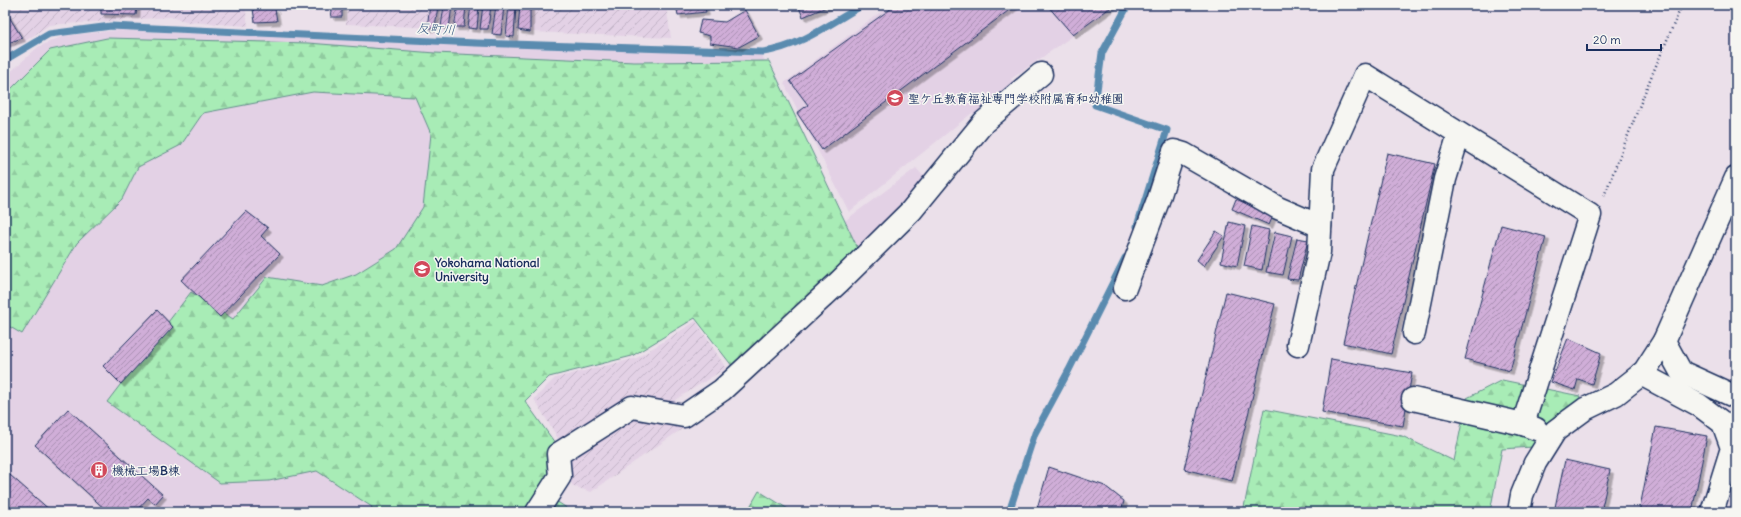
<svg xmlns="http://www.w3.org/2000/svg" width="1741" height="517" viewBox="0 0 1741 517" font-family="Delius,'Klee One',sans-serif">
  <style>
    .built { fill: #e3d1e5 }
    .industrial { fill: url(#industrial-furrows) }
    .forest { fill: url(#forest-firs); stroke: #628e8a }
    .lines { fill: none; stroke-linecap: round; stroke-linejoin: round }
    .stream { stroke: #5a8baf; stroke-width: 7 }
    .building { fill: url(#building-hatch); stroke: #1b2f5e; filter: url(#shadow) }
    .minor-casing { stroke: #1b2f5e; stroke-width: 25 }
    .path { stroke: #1b2f5e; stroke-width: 2.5; stroke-dasharray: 1 3; stroke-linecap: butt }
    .minor { stroke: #f6f6f2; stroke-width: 22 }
    .labels { text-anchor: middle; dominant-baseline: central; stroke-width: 3; stroke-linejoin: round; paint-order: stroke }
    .poi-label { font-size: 12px; font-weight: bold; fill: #1b2f5e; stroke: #f6f6f2; text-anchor: start }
    .water-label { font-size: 13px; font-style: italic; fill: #355680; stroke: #f6f6f2 }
  </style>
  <defs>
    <pattern id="industrial-furrows" width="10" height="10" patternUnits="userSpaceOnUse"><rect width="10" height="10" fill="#e3d1e5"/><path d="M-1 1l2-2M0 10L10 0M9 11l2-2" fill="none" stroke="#c2b4c7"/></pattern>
    <pattern id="forest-firs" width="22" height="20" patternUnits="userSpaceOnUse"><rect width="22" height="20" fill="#a8ecb6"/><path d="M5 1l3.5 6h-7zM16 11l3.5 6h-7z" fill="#90cb9f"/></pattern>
    <pattern id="building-hatch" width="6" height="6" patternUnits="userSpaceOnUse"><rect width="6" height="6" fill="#d0aed8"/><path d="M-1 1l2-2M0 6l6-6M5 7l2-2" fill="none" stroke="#a88eb2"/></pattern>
    <filter id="shadow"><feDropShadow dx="3.5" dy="3.5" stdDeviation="0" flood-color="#0004"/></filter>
  </defs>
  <rect width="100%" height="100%" fill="#ebe0ea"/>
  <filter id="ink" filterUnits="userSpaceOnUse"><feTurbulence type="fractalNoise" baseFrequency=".025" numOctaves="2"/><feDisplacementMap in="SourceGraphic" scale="8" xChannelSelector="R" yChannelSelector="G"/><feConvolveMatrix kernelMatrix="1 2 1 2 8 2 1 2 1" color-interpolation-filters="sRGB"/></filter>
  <g filter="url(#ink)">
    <g class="built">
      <path d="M890,5h227l-106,74 4,4 -37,33 -6,-3 -123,99 -65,-129z"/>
      <path d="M118,30l416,18 228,7 77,170 77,-57 10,11 -29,35 -160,150 -43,-53 -147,61 -28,31 -2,109h-512v-435l33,-30 25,-11z"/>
    </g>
    <g class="industrial">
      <path d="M5,5h240l3,21 -59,-4 -18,-5 -122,8 -25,17 -19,7z"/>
      <path d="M347,5h319l5,33 -325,-14z"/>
      <path d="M696,321l30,47 -51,32 14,24 -98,68 -18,-6 -7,-11 -7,-35 -25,-41 21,-21 82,-20z"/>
    </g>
    <g class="forest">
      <path d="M107,38l201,5 127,10 199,9 135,-1 91,192 -124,118 -41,-53 -63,38 -83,21 -24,24 30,42 5,33 -18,16 31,20h-203l2,-5 -55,-36 -48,10 -49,2 -113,-81 84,-110 42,27 34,-42 55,9 34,-12 40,-25 27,-42 8,-73 -16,-37 -102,-5 -110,21 -22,32 -43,22 -16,32 -45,44 -55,91 -17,-10v-229l45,-45z"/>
      <path d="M1502,380l78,16 -2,10 -45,41 -31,2 -12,63h-247l21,-103 138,27 52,25 13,-63z"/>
      <path d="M759,491l34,21h-46z"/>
    </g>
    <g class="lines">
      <g class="stream">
        <path d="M1128,5l-26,48 -7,52 72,25 -30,96"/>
        <path d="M5,60l44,-26 62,-8 365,17 287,9c35,-4 70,-30 100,-47"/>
        <path d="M1009,512l26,-79 34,-63 56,-112"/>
      </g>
    </g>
    <g class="building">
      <path d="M101,5h36l-1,10 -35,-1z"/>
      <path d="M333,5h9v12h-11z"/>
      <path d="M430,5h8l-3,23h-8z"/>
      <path d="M444,5h8l-3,24 -8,-2z"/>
      <path d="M458,5h8l-2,22h-10z"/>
      <path d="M471,5h8l-2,24 -9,-1z"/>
      <path d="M483,5h8l-3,24h-8z"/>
      <path d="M496,5h8l-3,30 -9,-1z"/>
      <path d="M509,5h7l-2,32 -8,-1z"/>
      <path d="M520,5h10v27l-12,-2z"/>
      <path d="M676,5h28l2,7 -28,3z"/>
      <path d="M798,5h33l-28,12z"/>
      <path d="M896,5h120l-194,145 -25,-37 11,-8 -18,-24z"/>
      <path d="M1047,5h67l-41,30z"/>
      <path d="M253,9h22l2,12 -22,1z"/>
      <path d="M5,10l17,28 -17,6z"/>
      <path d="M745,10l14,26 -20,11 -29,-4v-7l-12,-3 3,-13 24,2z"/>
      <path d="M1387,153l48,11 -44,190 -48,-11z"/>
      <path d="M1236,199l37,17 -4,9 -37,-16z"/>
      <path d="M246,211l22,17 -7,8 19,18 -60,63 -39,-37z"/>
      <path d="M1229,222l16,4 -8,40 -16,-4z"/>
      <path d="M1501,225l45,12 -36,134 -45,-12z"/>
      <path d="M1252,226l17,4 -7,40 -18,-4z"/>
      <path d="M1216,231l8,5 -20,30 -7,-6z"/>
      <path d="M1275,232l17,4 -9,39 -17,-3z"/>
      <path d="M1297,238l11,2 -10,40 -11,-1z"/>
      <path d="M1226,292l49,12 -43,177 -48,-12z"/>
      <path d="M157,310l16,17 -52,57 -18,-18z"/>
      <path d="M1568,338l33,15 -9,31 -14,-5 -3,11 -24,-8z"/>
      <path d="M1331,359l81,14 -9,53 -81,-14z"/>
      <path d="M68,409l95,86 -8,9 -7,-6 -13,14h-27l-73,-67z"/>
      <path d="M1656,427l51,9 -15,76h-53z"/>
      <path d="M1565,460l45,10 -9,42h-47z"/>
      <path d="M1049,467l56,19 19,15 -3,11h-85z"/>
      <path d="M10,475l42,37h-47v-31z"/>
    </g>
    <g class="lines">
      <g class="minor-casing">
        <g id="minor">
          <path d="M1125,288l33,-87 16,-50 10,3 94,54 42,18"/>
          <path d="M1414,333l31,-154 14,-45"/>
          <path d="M1664,341l17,31 55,25"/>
          <path d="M1298,345l21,-93 4,-83 42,-94 225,140 -67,209"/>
          <path d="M1641,374l58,31 24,18 9,25 -20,64"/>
          <path d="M1413,399l110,25 13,5"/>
          <path d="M537,512l23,-36 -2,-22 74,-47 52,9 38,-26 117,-108 72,-71 73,-89 57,-48"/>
          <path d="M1519,512l3,-17 13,-32 20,-32 30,-22 31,-15 28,-22 20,-31 72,-163"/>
        </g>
      </g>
      <path class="path" d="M1604,196l45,-114 33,-77"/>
      <use href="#minor" class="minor"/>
    </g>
  </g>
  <defs>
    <g id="school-disc" transform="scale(0.9)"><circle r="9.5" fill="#d1495b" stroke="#f6f6f2"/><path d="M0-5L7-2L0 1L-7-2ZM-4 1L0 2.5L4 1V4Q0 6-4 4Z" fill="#fff"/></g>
    <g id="university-disc" transform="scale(0.9)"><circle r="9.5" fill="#d1495b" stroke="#f6f6f2"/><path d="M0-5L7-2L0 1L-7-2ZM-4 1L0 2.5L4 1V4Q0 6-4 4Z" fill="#fff"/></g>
    <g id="building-disc" transform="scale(0.9)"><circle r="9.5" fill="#d1495b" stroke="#f6f6f2"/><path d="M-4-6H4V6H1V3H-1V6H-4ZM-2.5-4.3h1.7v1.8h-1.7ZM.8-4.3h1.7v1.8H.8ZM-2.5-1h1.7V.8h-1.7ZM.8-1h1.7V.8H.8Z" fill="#fff"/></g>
  </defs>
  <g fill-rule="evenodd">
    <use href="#school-disc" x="895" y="98"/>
    <use href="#university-disc" x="422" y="269"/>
    <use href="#building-disc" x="99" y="470"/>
  </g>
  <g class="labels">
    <g class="poi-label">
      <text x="908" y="98">聖ケ丘教育福祉専門学校附属育和幼稚園</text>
      <text x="435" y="262">Yokohama National<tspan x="435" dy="14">University</tspan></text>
      <text x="112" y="470">機械工場B棟</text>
    </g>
    <g class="water-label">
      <text transform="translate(436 29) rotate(3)">反町川</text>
    </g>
  </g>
  <rect width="1741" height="517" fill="none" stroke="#f6f6f2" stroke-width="20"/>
  <rect x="10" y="10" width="1721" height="497" fill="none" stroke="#1b2f5e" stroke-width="1.5" filter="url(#ink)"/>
  <path d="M1587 44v6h74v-6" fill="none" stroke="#1b2f5e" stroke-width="2"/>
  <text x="1593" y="44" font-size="12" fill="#1b2f5e" stroke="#f6f6f2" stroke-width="3" paint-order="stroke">20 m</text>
</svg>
